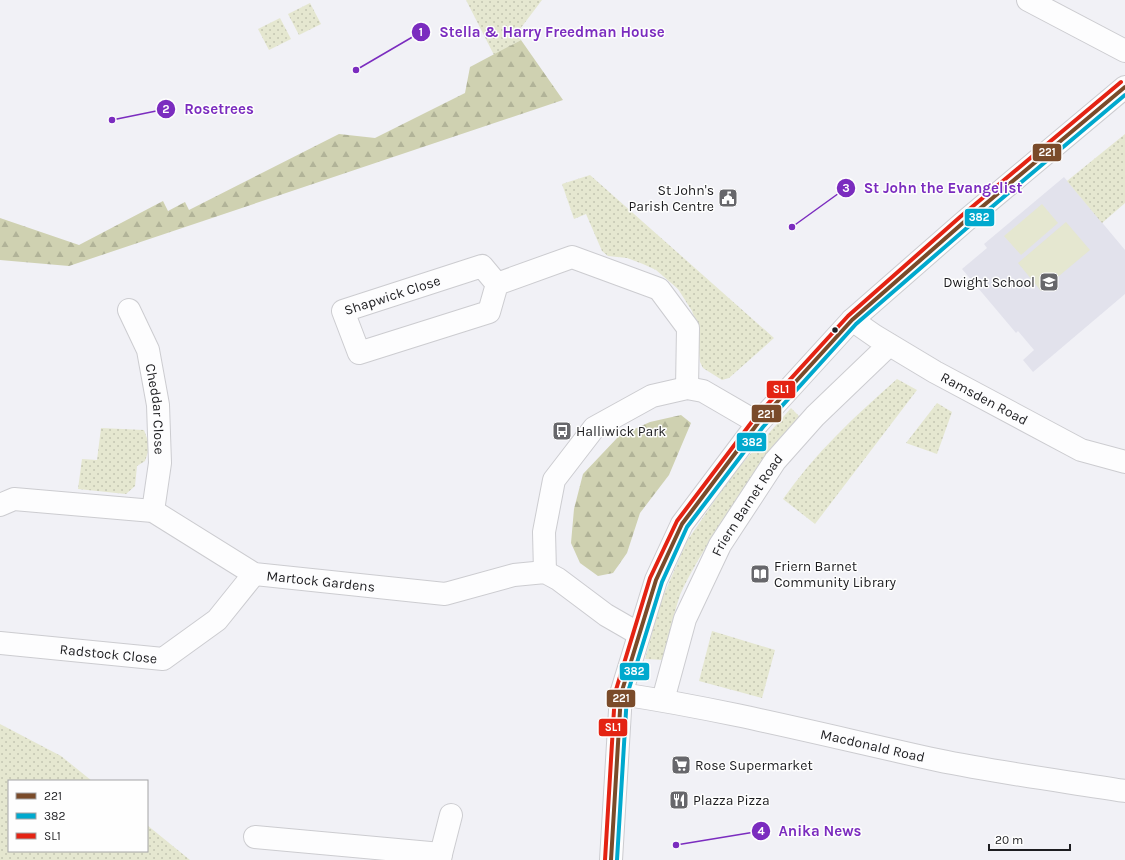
<svg xmlns="http://www.w3.org/2000/svg" width="1125" height="860" viewBox="0 0 1125 860" font-family="Karla,sans-serif">
  <style>
    .built { fill: #e2e2ec }
    .grass { fill: url(#grass-dots) }
    .forest { fill: url(#forest-firs) }
    .garden { fill: #e5e7d0 }
    .lines { fill: none; stroke-linecap: round; stroke-linejoin: round }
    .minor-casing { stroke: #ccccd0; stroke-width: 24 }
    .primary-casing { stroke: #ccccd0; stroke-width: 24 }
    .minor { stroke: #fdfdfe; stroke-width: 22 }
    .primary { stroke: #fdfdfe; stroke-width: 22 }
    .bus-1-casing { stroke: #fefefe; stroke-width: 7 }
    .bus-2-casing { stroke: #fefefe; stroke-width: 7 }
    .bus-3-casing { stroke: #fefefe; stroke-width: 7 }
    .bus-1 { stroke: #7a4b2a; stroke-width: 4 }
    .bus-2 { stroke: #00a9ce; stroke-width: 4 }
    .bus-3 { stroke: #e42313; stroke-width: 4 }
    .bus-dot { fill: #1d1d20; stroke: #fefefe; stroke-width: 1.5 }
    .labels { text-anchor: middle; dominant-baseline: central; stroke-width: 3; stroke-linejoin: round; paint-order: stroke }
    .poi-label { font-size: 14px; fill: #1d1d20; stroke: #fefefe; text-anchor: start }
    .street-label { font-size: 14px; fill: #1d1d20; stroke: #fefefe }
    .leader { fill: none; stroke: #7b2cbf; stroke-width: 1.5 }
    .callout-dot { fill: #7b2cbf; stroke: #fefefe; stroke-width: 1.5 }
    .mark-label { font-size: 12px; text-anchor: middle; font-weight: bold; fill: #fff }
    .callout-label { font-size: 15px; text-anchor: middle; font-weight: bold; fill: #7b2cbf; stroke: #fefefe; stroke-width: 3; stroke-linejoin: round; paint-order: stroke }
    .line-badge { stroke: #fefefe; stroke-width: 1.5 }
    .badge-label { font-size: 11px; text-anchor: middle; font-weight: bold; fill: #fff }
  </style>
  <defs>
    <pattern id="grass-dots" width="8" height="8" patternUnits="userSpaceOnUse"><rect width="8" height="8" fill="#e5e7d0"/><path d="M2 2h.1M6 6h.1" fill="none" stroke="#c4c6b2" stroke-width="1.8" stroke-linecap="round"/></pattern>
    <pattern id="forest-firs" width="22" height="20" patternUnits="userSpaceOnUse"><rect width="22" height="20" fill="#cfd1b1"/><path d="M5 1l3.5 6h-7zM16 11l3.5 6h-7z" fill="#b1b398"/></pattern>
  </defs>
  <rect width="100%" height="100%" fill="#f1f1f6"/>
  <path class="built" d="M1064,177l61,73v44l-92,78 -10,-12 11,-10 -16,-19 -2,2 -54,-64 25,-21 -3,-4z"/>
  <g class="grass">
    <path d="M466,0h76l-25,33 4,7 -27,15z"/>
    <path d="M310,3l11,21 -22,11 -11,-21z"/>
    <path d="M280,18l11,21 -22,11 -11,-21z"/>
    <path d="M1125,134v69l-23,20 -35,-42z"/>
    <path d="M590,175l184,163 -45,40 -7,2 -19,-12 -3,-6 -4,-39 -4,-12 -14,-22 -22,-19 -13,-6 -16,-6 -19,-2 -6,-5 -16,-37 -12,5 -12,-35z"/>
    <path d="M897,379l20,11 -102,134 -32,-25c32,-46 72,-83 114,-120z"/>
    <path d="M937,403l15,9 -15,42 -31,-11z"/>
    <path d="M791,408l11,11c-35,41 -68,81 -96,128 -9,15 -19,32 -26,48 -7,21 -12,43 -17,65l-18,-1 16,-58 26,-60 45,-66z"/>
    <path d="M101,428l43,2 7,19h-2l-4,12 -8,5 -2,20 -9,8 -48,-5 4,-30 15,1z"/>
    <path d="M712,631l63,19 -13,48 -63,-17z"/>
    <path d="M0,724l61,32 31,25h-83v70h138v-26l43,35h-190z"/>
  </g>
  <g class="forest">
    <path d="M521,40l42,60 -494,166 -69,-6v-42l79,27 84,-44 5,10 17,-9 4,8 150,-76 36,4 90,-45 5,-26z"/>
    <path d="M681,415l10,8 -22,52 -29,38 -13,40 -14,20 -15,3 -18,-13 -9,-20 3,-34 9,-35 36,-38 31,-14z"/>
  </g>
  <g class="garden">
    <path d="M1042,204l16,19 -37,32 -17,-19z"/>
    <path d="M1066,222l24,28 -49,41 -23,-28z"/>
  </g>
  <g class="lines">
    <g class="minor-casing">
      <g id="minor">
        <path d="M1028,0l97,51"/>
        <path id="s1" d="M497,284l-8,28 -130,41 -16,-42 139,-45 15,18 75,-27 87,32 29,39 -1,60"/>
        <path id="s2" d="M129,310l19,40 10,55 2,58 -7,48"/>
        <path id="s3" d="M852,320l23,16 60,36 146,78 44,12"/>
        <path id="s4" d="M0,505l14,-6 139,12 101,63 191,20 69,-19 31,-3 13,7 48,36 33,19"/>
        <path d="M545,572l-1,-40 10,-52 40,-52 58,-32 35,-8 16,3 55,32"/>
        <path id="s5" d="M0,643l163,16 54,-39 37,-46"/>
        <path id="s6" d="M621,694c107,16 211,43 316,66 62,13 126,21 188,31"/>
        <path id="s7" d="M663,700l22,-81 35,-74 55,-84 40,-45 74,-71"/>
        <path d="M255,837l186,17 -1,6"/>
        <path d="M441,854l10,-39"/>
      </g>
    </g>
    <g class="primary-casing">
      <path id="primary" d="M611,860l10,-166 35,-114 26,-56 76,-101 94,-103 112,-98 161,-135"/>
    </g>
    <use href="#minor" class="minor"/>
    <use href="#primary" class="primary"/>
    <g class="bus-1-casing">
      <path id="bus-1" d="M611,860l10,-166 35,-114 26,-56 76,-101 94,-103 112,-98 161,-135"/>
    </g>
    <g class="bus-2-casing">
      <path id="bus-2" d="M617,860l10,-165 35,-113 25,-55 76,-100 93,-103 112,-97 157,-132"/>
    </g>
    <g class="bus-3-casing">
      <path id="bus-3" d="M605,860l10,-167 35,-115 27,-57 77,-102 94,-103 112,-99 161,-135"/>
    </g>
    <use href="#bus-1" class="bus-1"/>
    <use href="#bus-2" class="bus-2"/>
    <use href="#bus-3" class="bus-3"/>
  </g>
  <defs>
    <g id="civic-square" transform="scale(1)"><rect x="-9" y="-9" width="18" height="18" rx="4" fill="#67676b" stroke="#fefefe"/><path d="M-.6-6.5H3V-4.5H.6V-3L4-1V1h2V6H-6V1h2V-1L-.6-3ZM-1.2 2.5V6h2.4V2.5Z" fill="#fff"/></g>
    <g id="school-square" transform="scale(1)"><rect x="-9" y="-9" width="18" height="18" rx="4" fill="#67676b" stroke="#fefefe"/><path d="M0-5L7-2L0 1L-7-2ZM-4 1L0 2.5L4 1V4Q0 6-4 4Z" fill="#fff"/></g>
    <g id="bus-square" transform="scale(1)"><rect x="-9" y="-9" width="18" height="18" rx="4" fill="#67676b" stroke="#fefefe"/><path d="M-5-6H5V4H4V6H2V4H-2V6H-4V4H-5ZM-3.5-4V0h7V-4ZM-3.5 1.2v1.5H-2V1.2ZM2 1.2v1.5H3.5V1.2Z" fill="#fff"/></g>
    <g id="library-square" transform="scale(1)"><rect x="-9" y="-9" width="18" height="18" rx="4" fill="#67676b" stroke="#fefefe"/><path d="M-6-4Q-3-5.5-.7-3.5V5Q-3 3-6 4ZM6-4Q3-5.5 .7-3.5V5Q3 3 6 4Z" fill="#fff"/></g>
    <g id="supermarket-square" transform="scale(1)"><rect x="-9" y="-9" width="18" height="18" rx="4" fill="#67676b" stroke="#fefefe"/><path d="M-6-5.5h2.5l.6 2H6L4.5 2H-2.5L-4.4-4H-6ZM-1.5 3.2a1.3 1.3 0 1 0 .1 0ZM3 3.2a1.3 1.3 0 1 0 .1 0Z" fill="#fff"/></g>
    <g id="restaurant-square" transform="scale(1)"><rect x="-9" y="-9" width="18" height="18" rx="4" fill="#67676b" stroke="#fefefe"/><path d="M-5-6h1v4h1v-4h1v4h1v-4h1v5L-1.5 .5V6h-2V.5L-5-1ZM5-6V6H3V1.5H1.5Q1.5-4 5-6Z" fill="#fff"/></g>
  </defs>
  <g fill-rule="evenodd">
    <use href="#civic-square" x="728" y="198"/>
    <use href="#school-square" x="1049" y="282"/>
    <use href="#bus-square" x="562" y="431"/>
    <use href="#library-square" x="760" y="574"/>
    <use href="#supermarket-square" x="681" y="765"/>
    <use href="#restaurant-square" x="679" y="800"/>
  </g>
  <circle class="bus-dot" cx="835" cy="330" r="3.5"/>
  <g class="labels">
    <g class="poi-label">
      <text x="714" y="190" text-anchor="end">St John's<tspan x="714" dy="16">Parish Centre</tspan></text>
      <text x="1035" y="282" text-anchor="end">Dwight School</text>
      <text x="576" y="431">Halliwick Park</text>
      <text x="774" y="566">Friern Barnet<tspan x="774" dy="16">Community Library</tspan></text>
      <text x="695" y="765">Rose Supermarket</text>
      <text x="693" y="800">Plazza Pizza</text>
    </g>
    <g class="street-label">
      <text stroke="none"><textPath href="#s1" startOffset="262">Shapwick Close</textPath></text>
      <text stroke="none"><textPath href="#s3" startOffset="154">Ramsden Road</textPath></text>
      <text stroke="none"><textPath href="#s2" startOffset="104">Cheddar Close</textPath></text>
      <text stroke="none"><textPath href="#s7" startOffset="214">Friern Barnet Road</textPath></text>
      <text stroke="none"><textPath href="#s4" startOffset="341">Martock Gardens</textPath></text>
      <text stroke="none"><textPath href="#s5" startOffset="109">Radstock Close</textPath></text>
      <text stroke="none"><textPath href="#s6" startOffset="257">Macdonald Road</textPath></text>
    </g>
  </g>
  <path class="leader" d="M356 70L421 32M112 120L166 109M792 227L846 188M676 845L761 831"/>
  <g class="callout-dot">
    <circle cx="356" cy="70" r="4"/>
    <circle cx="112" cy="120" r="4"/>
    <circle cx="792" cy="227" r="4"/>
    <circle cx="676" cy="845" r="4"/>
    <circle cx="421" cy="32" r="10"/>
    <circle cx="166" cy="109" r="10"/>
    <circle cx="846" cy="188" r="10"/>
    <circle cx="761" cy="831" r="10"/>
  </g>
  <g class="mark-label">
    <text x="421" y="36">1</text>
    <text x="166" y="113">2</text>
    <text x="846" y="192">3</text>
    <text x="761" y="835">4</text>
  </g>
  <g class="callout-label">
    <text x="552" y="37">Stella &amp; Harry Freedman House</text>
    <text x="219" y="114">Rosetrees</text>
    <text x="943" y="193">St John the Evangelist</text>
    <text x="820" y="836">Anika News</text>
  </g>
  <g class="line-badge">
    <rect x="1032" y="143" width="30" height="19" rx="4" fill="#7a4b2a"/>
    <rect x="964" y="208" width="31" height="19" rx="4" fill="#00a9ce"/>
    <rect x="766" y="380" width="30" height="19" rx="4" fill="#e42313"/>
    <rect x="751" y="404" width="31" height="19" rx="4" fill="#7a4b2a"/>
    <rect x="736" y="432" width="31" height="20" rx="4" fill="#00a9ce"/>
    <rect x="619" y="662" width="31" height="19" rx="4" fill="#00a9ce"/>
    <rect x="606" y="689" width="30" height="19" rx="4" fill="#7a4b2a"/>
    <rect x="598" y="718" width="30" height="19" rx="4" fill="#e42313"/>
  </g>
  <g class="badge-label">
    <text x="1047" y="156">221</text>
    <text x="979" y="221">382</text>
    <text x="781" y="393">SL1</text>
    <text x="766" y="418">221</text>
    <text x="752" y="446">382</text>
    <text x="634" y="675">382</text>
    <text x="621" y="702">221</text>
    <text x="613" y="731">SL1</text>
  </g>
  <rect x="8" y="780" width="140" height="72" fill="#fefefe" stroke="#a4a4a5"/>
  <rect x="16" y="793" width="20" height="6" fill="#7a4b2a" stroke="#a4a4a5"/>
  <text x="44" y="800" font-size="12" fill="#1d1d20">221</text>
  <rect x="16" y="813" width="20" height="6" fill="#00a9ce" stroke="#a4a4a5"/>
  <text x="44" y="820" font-size="12" fill="#1d1d20">382</text>
  <rect x="16" y="833" width="20" height="6" fill="#e42313" stroke="#a4a4a5"/>
  <text x="44" y="840" font-size="12" fill="#1d1d20">SL1</text>
  <path d="M989 844v6h81v-6" fill="none" stroke="#1d1d20" stroke-width="2"/>
  <text x="995" y="844" font-size="12" fill="#1d1d20" stroke="#fefefe" stroke-width="3" paint-order="stroke">20 m</text>
</svg>
